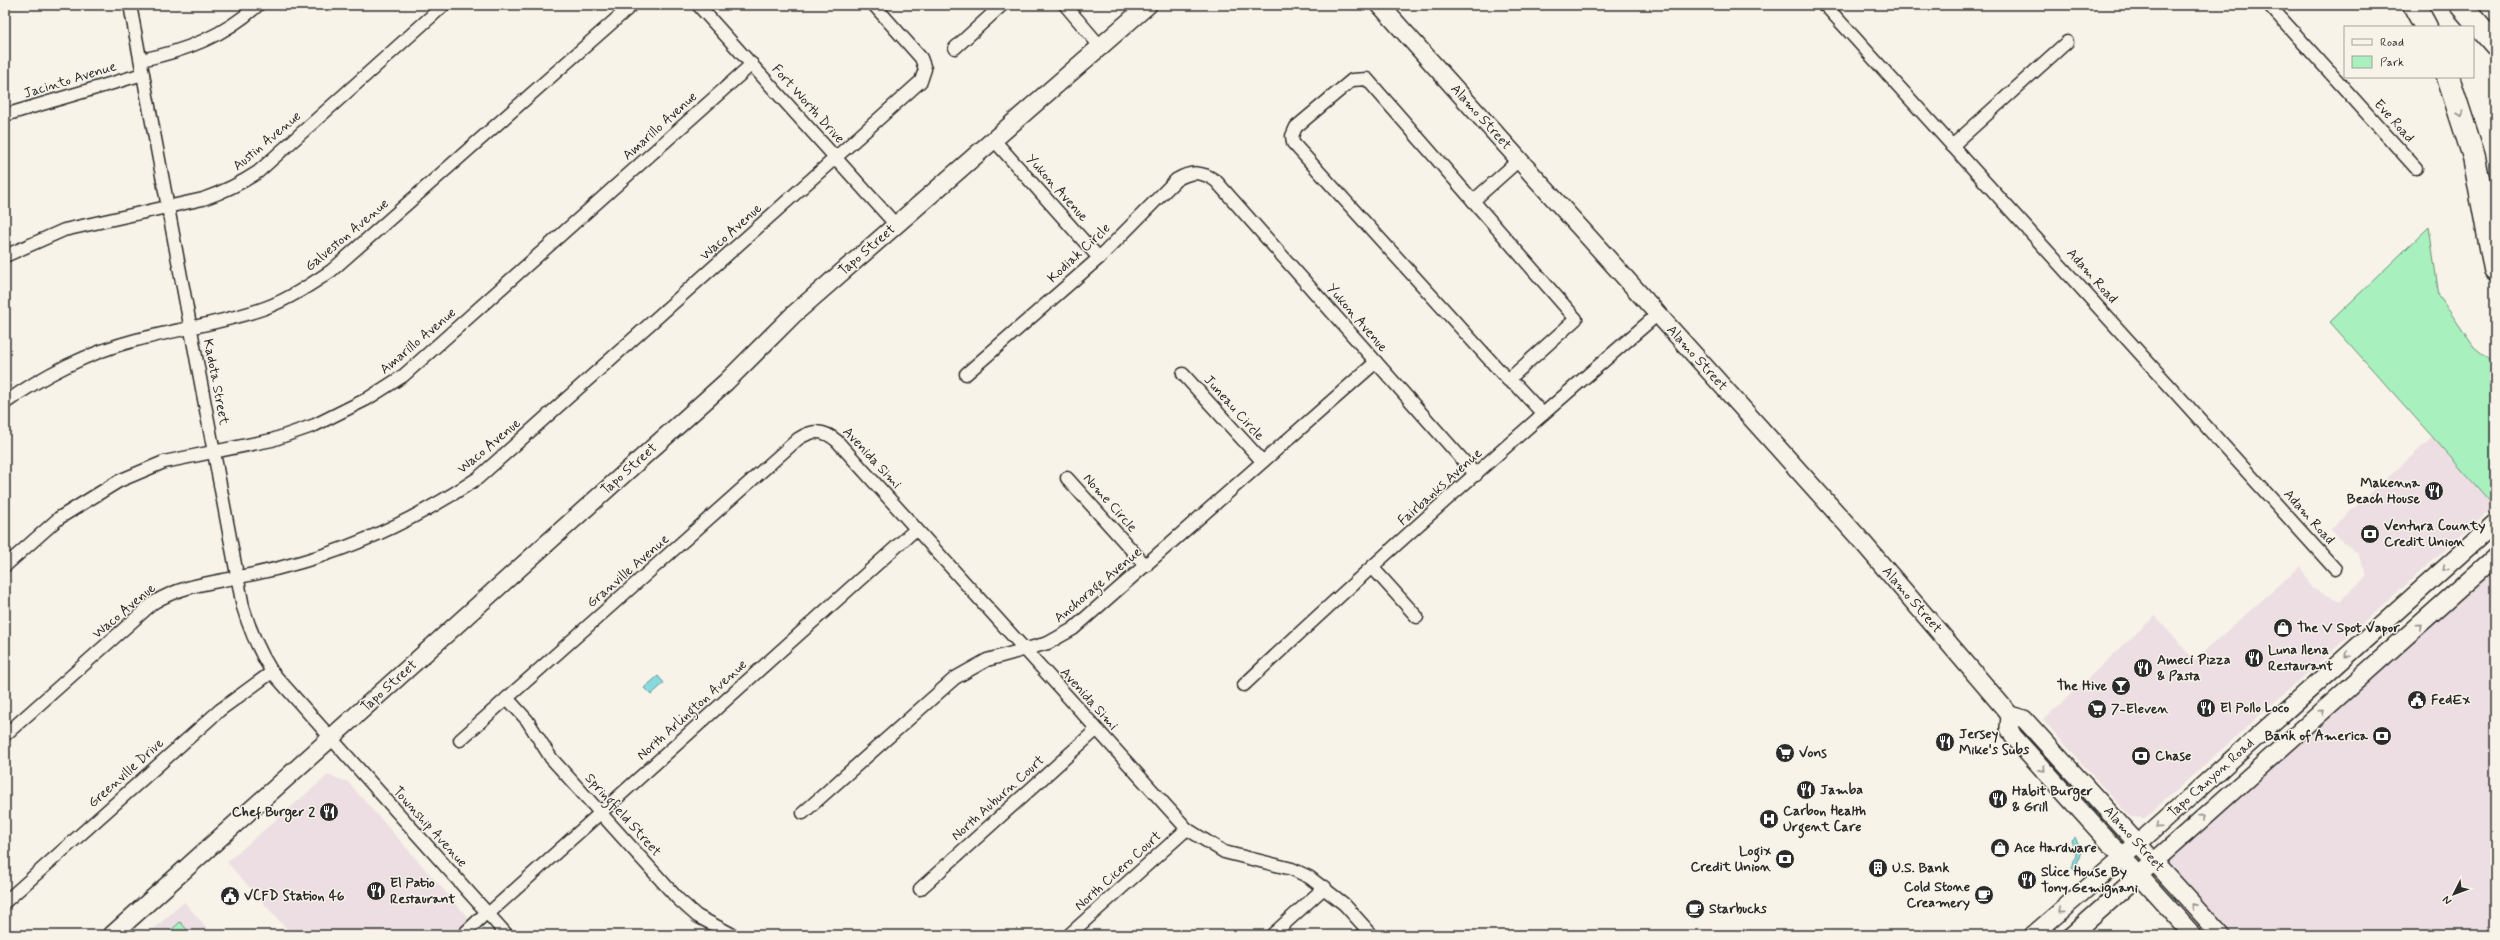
<svg xmlns="http://www.w3.org/2000/svg" width="2500" height="940" viewBox="0 0 2500 940" font-family="Mynerve,sans-serif">
  <style>
    .built { fill: #ecdee2 }
    .green { fill: #a8f1bf; stroke: #6a8e75 }
    .water { fill: #88dadf; stroke: #639497 }
    .lines { fill: none; stroke-linecap: round; stroke-linejoin: round }
    .street-casing { stroke: #2b2b2b; stroke-width: 15 }
    .secondary-casing { stroke: #2b2b2b; stroke-width: 20 }
    .highway-casing { stroke: #2b2b2b; stroke-width: 25 }
    .street { stroke: #f7f3e8; stroke-width: 12 }
    .secondary { stroke: #f7f3e8; stroke-width: 17 }
    .highway { stroke: #f7f3e8; stroke-width: 22 }
    .oneway { stroke: #918f8a }
    .labels { text-anchor: middle; dominant-baseline: central; stroke-width: 3; stroke-linejoin: round; paint-order: stroke }
    .street-label { font-size: 14px; fill: #2b2b2b; stroke: #f7f3e8 }
    .poi-label { font-size: 14px; font-weight: bold; fill: #2b2b2b; stroke: #f7f3e8; text-anchor: start }
  </style>
  <rect width="100%" height="100%" fill="#f7f3e8"/>
  <filter id="ink" filterUnits="userSpaceOnUse"><feTurbulence type="fractalNoise" baseFrequency=".025" numOctaves="2"/><feDisplacementMap in="SourceGraphic" scale="8" xChannelSelector="R" yChannelSelector="G"/><feConvolveMatrix kernelMatrix="1 2 1 2 8 2 1 2 1" color-interpolation-filters="sRGB"/></filter>
  <g filter="url(#ink)">
    <g class="built">
      <path d="M2433,437l61,69 -349,312 -15,-1 -87,-97 112,-104 39,44 107,-94 10,22 29,13 27,-25 -9,-22 -28,-24z"/>
      <path d="M2495,562v373h-267l-68,-73z"/>
      <path d="M328,775l20,7 124,140 -15,13h-98l-2,-2 -3,2h-62l-65,-73z"/>
      <path d="M184,902l29,33h-66z"/>
    </g>
    <g class="green">
      <path d="M2429,227l10,69 35,51 21,17 -1,142 -164,-184z"/>
      <path d="M180,922l12,13h-26z"/>
    </g>
    <g class="water">
      <path d="M658,676l6,7 -13,12 -7,-7z"/>
      <path d="M2075,837l6,14 -6,20 -3,-3 4,-14 -4,-14z"/>
    </g>
    <g class="lines">
      <g class="street-casing">
        <g id="street">
          <path d="M130,5l113,602c7,24 16,44 29,65l235,263"/>
          <path d="M698,5l198,220"/>
          <path d="M1065,5l35,41"/>
          <path d="M1825,5l510,564"/>
          <path d="M2269,5l147,163"/>
          <path d="M955,48l47,-43"/>
          <path d="M141,60c44,-9 83,-24 117,-55"/>
          <path d="M5,115l138,-41"/>
          <path d="M993,139l106,119"/>
          <path d="M1952,146l115,-104"/>
          <path d="M1473,201l46,-41"/>
          <path d="M5,256l59,-26 139,-31c20,-7 37,-15 55,-27l186,-167"/>
          <path d="M966,374l133,-116 77,-78c15,-9 26,-9 40,1l260,294"/>
          <path d="M1183,374l79,87"/>
          <path d="M1508,380l68,-61 -209,-240 -15,1 -56,47 -4,9 1,7 215,237 10,7 25,27"/>
          <path d="M5,403c38,-28 85,-51 131,-63 43,-11 87,-17 129,-32 24,-9 45,-23 66,-37l301,-266"/>
          <path d="M1067,478l79,88"/>
          <path d="M5,566l54,-48 60,-37 45,-19 108,-22 43,-15 52,-26 36,-23 349,-312"/>
          <path d="M1372,567l45,50"/>
          <path d="M1244,685c135,-127 274,-250 414,-371"/>
          <path d="M507,698l20,22 24,38 127,141 19,17 36,19"/>
          <path d="M5,735l148,-132c27,-17 56,-20 86,-26 21,-4 42,-9 62,-15 64,-18 123,-48 177,-84l443,-397 4,-12 -4,-11 -47,-53"/>
          <path d="M460,740c112,-101 226,-200 338,-301 14,-9 25,-10 39,2l350,388 37,23 68,17 17,8 35,27 28,31"/>
          <path d="M803,813l152,-135 32,-18 61,-17 25,-14 303,-267"/>
          <path d="M920,889l176,-159"/>
          <path d="M5,902l215,-192 52,-38"/>
          <path d="M488,914l428,-385"/>
          <path d="M466,932l21,-20"/>
          <path d="M1069,935l118,-106"/>
          <path d="M1272,935l53,-48"/>
        </g>
      </g>
      <g class="secondary-casing">
        <g id="secondary">
          <path d="M1380,5l479,533 151,177 14,4 197,216"/>
          <path d="M2010,715l-1,13 4,8 180,199"/>
          <path d="M112,935l614,-553 68,-68 354,-309"/>
          <path d="M2033,935l89,-77 373,-335"/>
          <path d="M2072,935l423,-378"/>
        </g>
      </g>
      <g class="highway-casing">
        <g id="highway">
          <path d="M2414,5l12,22"/>
          <path d="M2461,5l34,39"/>
          <path d="M2448,77l26,80 21,112"/>
        </g>
      </g>
      <use href="#street" class="street"/>
      <use href="#secondary" class="secondary"/>
      <use href="#highway" class="highway"/>
    </g>
    <defs><path id="oneway-chevron" d="M-2-3.5L2.5 0L-2 3.5" fill="none" stroke-width="1.6" stroke-linecap="round" stroke-linejoin="round"/></defs>
    <g class="oneway">
      <use href="#oneway-chevron" transform="translate(2461 114) rotate(71)"/>
      <use href="#oneway-chevron" transform="translate(2445 568) rotate(138)"/>
      <use href="#oneway-chevron" transform="translate(2419 626) rotate(-42)"/>
      <use href="#oneway-chevron" transform="translate(2348 655) rotate(138)"/>
      <use href="#oneway-chevron" transform="translate(2322 712) rotate(-42)"/>
      <use href="#oneway-chevron" transform="translate(2043 769) rotate(48)"/>
      <use href="#oneway-chevron" transform="translate(2203 817) rotate(-42)"/>
      <use href="#oneway-chevron" transform="translate(2158 826) rotate(138)"/>
      <use href="#oneway-chevron" transform="translate(2194 906) rotate(-132)"/>
      <use href="#oneway-chevron" transform="translate(2061 911) rotate(139)"/>
    </g>
  </g>
  <defs>
    <g id="restaurant-disc" transform="scale(1)"><circle r="9.5" fill="#2b2b2b" stroke="#f7f3e8"/><path d="M-5-6h1v4h1v-4h1v4h1v-4h1v5L-1.5 .5V6h-2V.5L-5-1ZM5-6V6H3V1.5H1.5Q1.5-4 5-6Z" fill="#fff"/></g>
    <g id="bank-disc" transform="scale(1)"><circle r="9.5" fill="#2b2b2b" stroke="#f7f3e8"/><path d="M-6-4H6V4H-6ZM0-2.3a2.3 2.3 0 1 0 0 4.6a2.3 2.3 0 1 0 0-4.6Z" fill="#fff"/></g>
    <g id="shop-disc" transform="scale(1)"><circle r="9.5" fill="#2b2b2b" stroke="#f7f3e8"/><path d="M-5-2.5h2.3a2.7 3.5 0 0 1 5.4 0H5L5.5 6h-11ZM-1.5-2.5h3a1.5 2.3 0 0 0-3 0Z" fill="#fff"/></g>
    <g id="bar-disc" transform="scale(1)"><circle r="9.5" fill="#2b2b2b" stroke="#f7f3e8"/><path d="M-6-5H6L.8 .8V4.5H3.5V6h-7V4.5H-.8V.8Z" fill="#fff"/></g>
    <g id="civic-disc" transform="scale(1)"><circle r="9.5" fill="#2b2b2b" stroke="#f7f3e8"/><path d="M-.6-6.5H3V-4.5H.6V-3L4-1V1h2V6H-6V1h2V-1L-.6-3ZM-1.2 2.5V6h2.4V2.5Z" fill="#fff"/></g>
    <g id="supermarket-disc" transform="scale(1)"><circle r="9.5" fill="#2b2b2b" stroke="#f7f3e8"/><path d="M-6-5.5h2.5l.6 2H6L4.5 2H-2.5L-4.4-4H-6ZM-1.5 3.2a1.3 1.3 0 1 0 .1 0ZM3 3.2a1.3 1.3 0 1 0 .1 0Z" fill="#fff"/></g>
    <g id="hospital-disc" transform="scale(1)"><circle r="9.5" fill="#2b2b2b" stroke="#f7f3e8"/><path d="M-5-5h3v3.5h4V-5h3V5h-3V1.5h-4V5h-3Z" fill="#fff"/></g>
    <g id="building-disc" transform="scale(1)"><circle r="9.5" fill="#2b2b2b" stroke="#f7f3e8"/><path d="M-4-6H4V6H1V3H-1V6H-4ZM-2.5-4.3h1.7v1.8h-1.7ZM.8-4.3h1.7v1.8H.8ZM-2.5-1h1.7V.8h-1.7ZM.8-1h1.7V.8H.8Z" fill="#fff"/></g>
    <g id="cafe-disc" transform="scale(1)"><circle r="9.5" fill="#2b2b2b" stroke="#f7f3e8"/><path d="M-5.5-4.5H6V0H3Q3 3.5 0 3.5H-2.5Q-5.5 3.5-5.5 0ZM3-3.2v2h1.7v-2ZM-6 4.5H4V6H-6Z" fill="#fff"/></g>
  </defs>
  <g fill-rule="evenodd">
    <use href="#restaurant-disc" x="2434" y="491"/>
    <use href="#bank-disc" x="2370" y="534"/>
    <use href="#shop-disc" x="2283" y="628"/>
    <use href="#restaurant-disc" x="2254" y="658"/>
    <use href="#restaurant-disc" x="2143" y="668"/>
    <use href="#bar-disc" x="2121" y="686"/>
    <use href="#civic-disc" x="2417" y="700"/>
    <use href="#restaurant-disc" x="2206" y="708"/>
    <use href="#supermarket-disc" x="2097" y="709"/>
    <use href="#bank-disc" x="2382" y="736"/>
    <use href="#restaurant-disc" x="1945" y="742"/>
    <use href="#supermarket-disc" x="1785" y="753"/>
    <use href="#bank-disc" x="2141" y="756"/>
    <use href="#restaurant-disc" x="1806" y="790"/>
    <use href="#restaurant-disc" x="1998" y="799"/>
    <use href="#restaurant-disc" x="329" y="812"/>
    <use href="#hospital-disc" x="1769" y="819"/>
    <use href="#shop-disc" x="2000" y="848"/>
    <use href="#bank-disc" x="1785" y="859"/>
    <use href="#building-disc" x="1878" y="868"/>
    <use href="#restaurant-disc" x="2027" y="880"/>
    <use href="#restaurant-disc" x="376" y="891"/>
    <use href="#cafe-disc" x="1984" y="895"/>
    <use href="#civic-disc" x="230" y="896"/>
    <use href="#cafe-disc" x="1695" y="909"/>
  </g>
  <g class="labels">
    <g class="street-label">
      <text transform="translate(70 80) rotate(-17)">Jacinto Avenue</text>
      <text transform="translate(808 104) rotate(48)">Fort Worth Drive</text>
      <text transform="translate(1481 117) rotate(48)">Alamo Street</text>
      <text transform="translate(2394 121) rotate(48)">Eve Road</text>
      <text transform="translate(660 126) rotate(-42)">Amarillo Avenue</text>
      <text transform="translate(267 141) rotate(-40)">Austin Avenue</text>
      <text transform="translate(1057 188) rotate(48)">Yukon Avenue</text>
      <text transform="translate(731 232) rotate(-42)">Waco Avenue</text>
      <text transform="translate(347 235) rotate(-40)">Galveston Avenue</text>
      <text transform="translate(867 250) rotate(-41)">Tapo Street</text>
      <text transform="translate(1079 253) rotate(-43)">Kodiak Circle</text>
      <text transform="translate(2092 276) rotate(48)">Adam Road</text>
      <text transform="translate(1357 318) rotate(49)">Yukon Avenue</text>
      <text transform="translate(418 341) rotate(-40)">Amarillo Avenue</text>
      <text transform="translate(1697 358) rotate(48)">Alamo Street</text>
      <text transform="translate(216 382) rotate(79)">Kadota Street</text>
      <text transform="translate(1234 408) rotate(48)">Juneau Circle</text>
      <text transform="translate(489 446) rotate(-40)">Waco Avenue</text>
      <text transform="translate(872 458) rotate(47)">Avenida Simi</text>
      <text transform="translate(629 469) rotate(-42)">Tapo Street</text>
      <text transform="translate(1440 487) rotate(-42)">Fairbanks Avenue</text>
      <text transform="translate(1110 503) rotate(48)">Nome Circle</text>
      <text transform="translate(2309 517) rotate(48)">Adam Road</text>
      <text transform="translate(628 571) rotate(-41)">Granville Avenue</text>
      <text transform="translate(1098 585) rotate(-40)">Anchorage Avenue</text>
      <text transform="translate(1912 600) rotate(49)">Alamo Street</text>
      <text transform="translate(124 611) rotate(-40)">Waco Avenue</text>
      <text transform="translate(389 686) rotate(-42)">Tapo Street</text>
      <text transform="translate(1089 699) rotate(48)">Avenida Simi</text>
      <text transform="translate(692 710) rotate(-42)">North Arlington Avenue</text>
      <text transform="translate(126 773) rotate(-42)">Greenville Drive</text>
      <text transform="translate(2211 778) rotate(-42)">Tapo Canyon Road</text>
      <text transform="translate(998 798) rotate(-42)">North Auburn Court</text>
      <text transform="translate(623 815) rotate(48)">Springfield Street</text>
      <text transform="translate(430 827) rotate(48)">Township Avenue</text>
      <text transform="translate(2134 839) rotate(48)">Alamo Street</text>
      <text transform="translate(1118 871) rotate(-42)">North Cicero Court</text>
    </g>
    <g class="poi-label">
      <text x="2420" y="483" text-anchor="end">Makenna<tspan x="2420" dy="16">Beach House</tspan></text>
      <text x="2384" y="526">Ventura County<tspan x="2384" dy="16">Credit Union</tspan></text>
      <text x="2297" y="628">The V Spot Vapor</text>
      <text x="2268" y="650">Luna llena<tspan x="2268" dy="16">Restaurant</tspan></text>
      <text x="2157" y="660">Ameci Pizza<tspan x="2157" dy="16">&amp; Pasta</tspan></text>
      <text x="2107" y="686" text-anchor="end">The Hive</text>
      <text x="2431" y="700">FedEx</text>
      <text x="2220" y="708">El Pollo Loco</text>
      <text x="2111" y="709">7-Eleven</text>
      <text x="1959" y="734">Jersey<tspan x="1959" dy="16">Mike's Subs</tspan></text>
      <text x="2368" y="736" text-anchor="end">Bank of America</text>
      <text x="1799" y="753">Vons</text>
      <text x="2155" y="756">Chase</text>
      <text x="1820" y="790">Jamba</text>
      <text x="2012" y="791">Habit Burger<tspan x="2012" dy="16">&amp; Grill</tspan></text>
      <text x="1783" y="811">Carbon Health<tspan x="1783" dy="16">Urgent Care</tspan></text>
      <text x="315" y="812" text-anchor="end">Chef Burger 2</text>
      <text x="2014" y="848">Ace Hardware</text>
      <text x="1771" y="851" text-anchor="end">Logix<tspan x="1771" dy="16">Credit Union</tspan></text>
      <text x="1892" y="868">U.S. Bank</text>
      <text x="2041" y="872">Slice House By<tspan x="2041" dy="16">Tony Gemignani</tspan></text>
      <text x="390" y="883">El Patio<tspan x="390" dy="16">Restaurant</tspan></text>
      <text x="1970" y="887" text-anchor="end">Cold Stone<tspan x="1970" dy="16">Creamery</tspan></text>
      <text x="244" y="896">VCFD Station 46</text>
      <text x="1709" y="909">Starbucks</text>
    </g>
  </g>
  <rect width="2500" height="940" fill="none" stroke="#f7f3e8" stroke-width="20"/>
  <rect x="10" y="10" width="2480" height="920" fill="none" stroke="#2b2b2b" stroke-width="1.5" filter="url(#ink)"/>
  <rect x="2344" y="26" width="130" height="52" fill="#f7f3e8" stroke="#a5a39c"/>
  <rect x="2352" y="39" width="20" height="6" fill="#f7f3e8" stroke="#a5a39c"/>
  <text x="2380" y="46" font-size="12" fill="#2b2b2b">Road</text>
  <rect x="2352" y="56" width="20" height="12" fill="#a8f1bf" stroke="#a5a39c"/>
  <text x="2380" y="66" font-size="12" fill="#2b2b2b">Park</text>
  <g transform="translate(2454 894) rotate(228)" stroke="#f7f3e8" stroke-width="3" paint-order="stroke">
  <path d="M0-3L7 15L0 10L-7 15Z" fill="#2b2b2b"/>
  <text y="-6" font-size="11" font-weight="bold" text-anchor="middle" fill="#2b2b2b">N</text>
  </g>
</svg>
